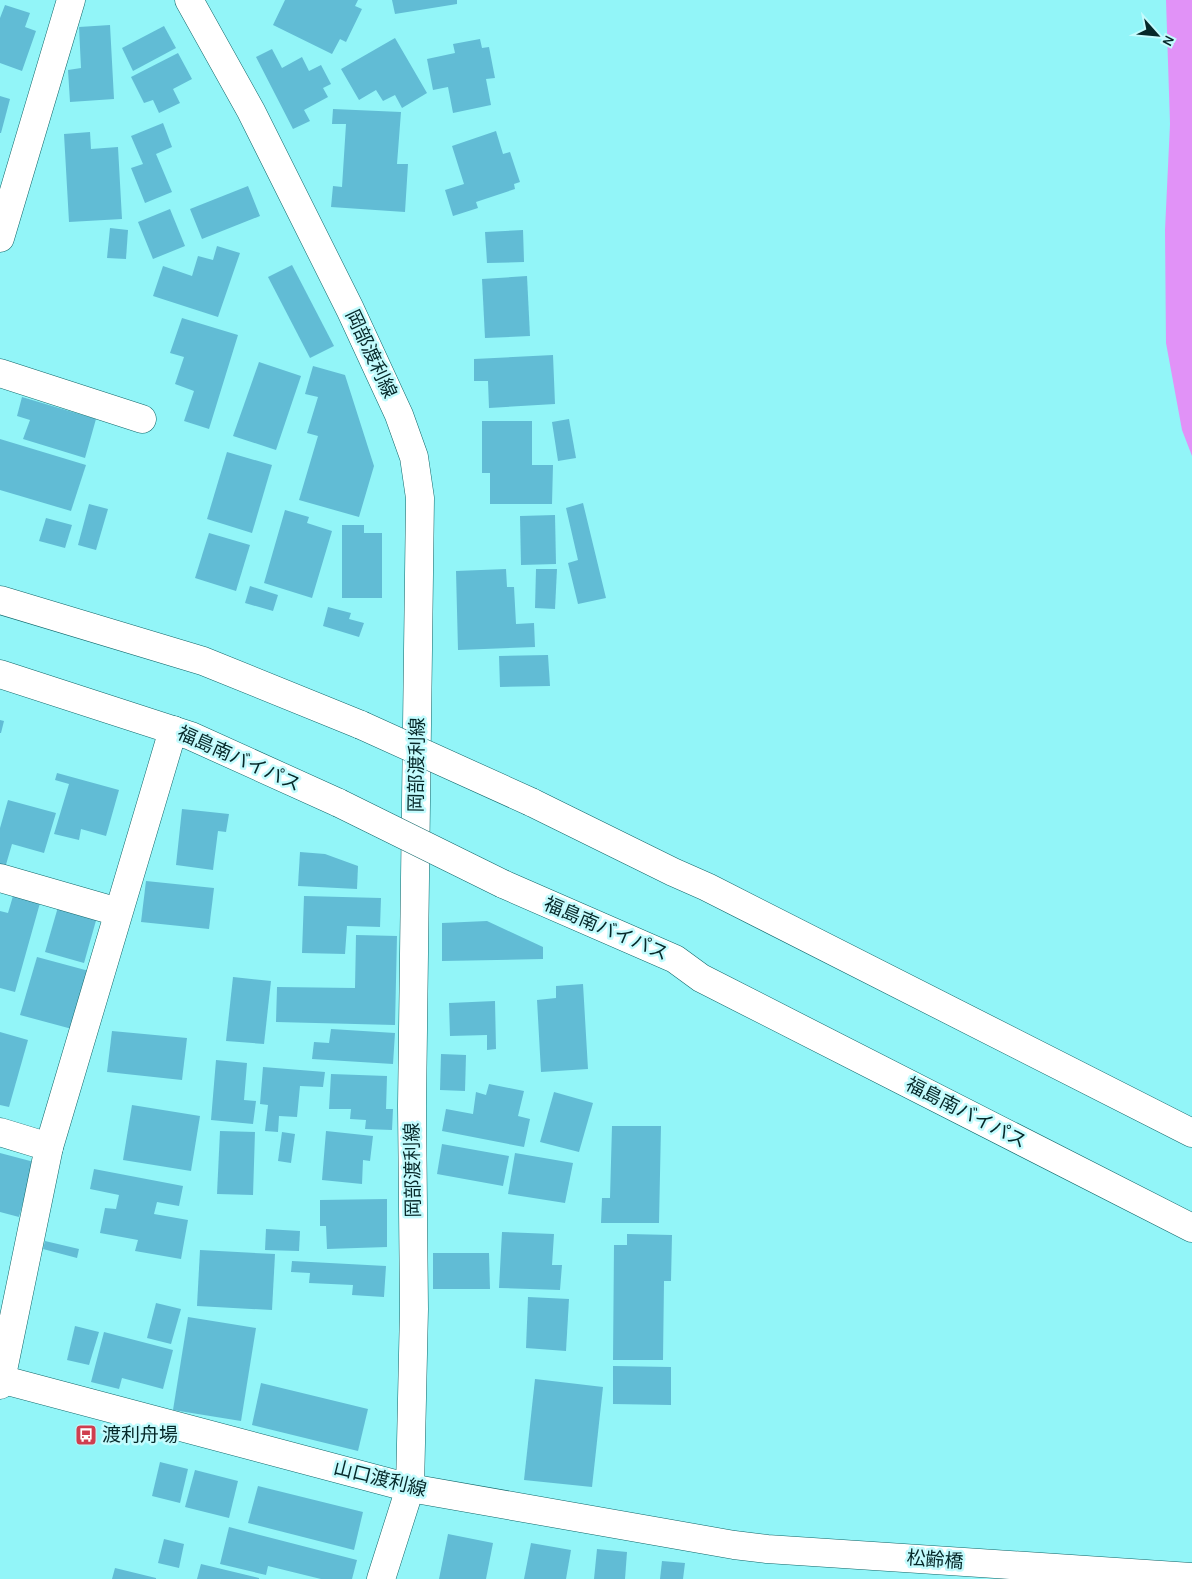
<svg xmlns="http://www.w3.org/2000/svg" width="1192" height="1579" viewBox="0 0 1192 1579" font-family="Karla,'Noto Sans JP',sans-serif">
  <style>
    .water { fill: #e192f7 }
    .building { fill: #61bcd5 }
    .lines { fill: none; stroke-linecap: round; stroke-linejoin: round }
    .street-casing { stroke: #106669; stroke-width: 29 }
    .secondary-casing { stroke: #106669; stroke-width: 29 }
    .highway-casing { stroke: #106669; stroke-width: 29 }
    .street { stroke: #fff; stroke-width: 28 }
    .secondary { stroke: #fff; stroke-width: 28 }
    .highway { stroke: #fff; stroke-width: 28 }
    .highway-bridge-casing { stroke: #106669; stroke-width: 29; stroke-linecap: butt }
    .highway-bridge { stroke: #fff; stroke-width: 28 }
    .labels { text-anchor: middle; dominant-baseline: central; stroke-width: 5; stroke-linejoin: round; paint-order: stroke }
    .street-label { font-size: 19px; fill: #062829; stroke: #c3fbfd }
    .poi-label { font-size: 19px; fill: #062829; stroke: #c3fbfd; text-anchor: start }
  </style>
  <rect width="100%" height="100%" fill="#92f5f8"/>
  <path class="water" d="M1166,0h26v456l-10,-26 -16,-87 -1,-113 5,-106z"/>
  <g class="building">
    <path d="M285,0h73l-3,6 7,3 -16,33 -6,-3 -8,15 -59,-29z"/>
    <path d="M392,0h65v4l-62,10z"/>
    <path d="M5,5l25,8 -5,14 11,4 -14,40 -22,-8v-45z"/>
    <path d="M110,25l4,74 -44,3 -2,-32 13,-2 -2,-41z"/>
    <path d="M164,26l12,22 -43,23 -11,-23z"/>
    <path d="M395,38l32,55 -25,15 -7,-13 -12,6 -7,-11 -17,10 -18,-31z"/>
    <path d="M480,39l2,9 7,-1 6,31 -9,1 5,26 -38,8 -5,-26 -15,3 -6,-31 28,-6 -2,-9z"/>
    <path d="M272,49l10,19 20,-11 7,14 12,-6 10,19 -8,4 5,9 -24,13 6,11 -17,8 -37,-72z"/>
    <path d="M178,53l14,26 -19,10 7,14 -21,10 -6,-13 -9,3 -13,-26z"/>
    <path d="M0,96l10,3 -9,34h-1z"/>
    <path d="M333,109l68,3 -4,52h11l-3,48 -74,-5 2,-21 9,1 4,-63h-14z"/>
    <path d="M163,123l9,24 -16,7 16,38 -27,11 -14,-35 12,-4 -12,-28z"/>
    <path d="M496,131l7,23 7,-2 10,30 -6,2 1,5 -39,13 2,6 -25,8 -8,-26 19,-6 -12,-38z"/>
    <path d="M90,132l1,17 27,-2 4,72 -53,3 -5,-88z"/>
    <path d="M248,186l12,30 -58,23 -12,-30z"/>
    <path d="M170,209l15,37 -32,13 -15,-37z"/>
    <path d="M110,228l18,2 -2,29 -19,-1z"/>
    <path d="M523,230l1,32 -37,1 -2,-31z"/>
    <path d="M217,246l23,7 -22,64 -65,-21 10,-30 29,10 6,-20 15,4z"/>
    <path d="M292,265l42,81 -24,12 -42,-81z"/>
    <path d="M527,276l3,60 -45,2 -3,-59z"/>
    <path d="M182,318l56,17 -29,94 -25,-8 10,-30 -19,-7 9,-27 -14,-4z"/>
    <path d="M553,355l2,49 -66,4 -1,-27h-14v-22z"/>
    <path d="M259,362l42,14 -25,74 -43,-14z"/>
    <path d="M313,366l32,9 29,91 -15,51 -60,-17 19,-64 -11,-3 11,-36 -13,-3z"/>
    <path d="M22,397l74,22 -11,39 -62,-19 7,-19 -13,-4z"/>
    <path d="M569,419l7,39 -18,3 -6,-39z"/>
    <path d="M482,421h50v44h21l-1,39h-62v-31h-8z"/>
    <path d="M0,439l86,26 -15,46 -71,-21z"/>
    <path d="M227,452l45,13 -20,68 -45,-14z"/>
    <path d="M583,503l23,95 -28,6 -10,-41 10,-3 -12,-52z"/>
    <path d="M89,504l19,5 -12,41 -18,-5z"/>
    <path d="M285,510l24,7 -2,6 25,8 -20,67 -48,-15z"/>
    <path d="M555,515l1,49 -35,1 -1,-49z"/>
    <path d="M46,518l26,7 -7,23 -26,-7z"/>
    <path d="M342,525h22v8h18v65h-40z"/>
    <path d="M209,533l41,12 -14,46 -41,-13z"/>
    <path d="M506,569l1,18h7l2,37 18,-1 1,24 -77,3 -2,-79z"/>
    <path d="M536,569h21l-2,40 -20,-1z"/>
    <path d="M250,586l28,9 -5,16 -28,-8z"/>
    <path d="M328,607l23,6 -2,6 15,4 -5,14 -36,-11z"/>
    <path d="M548,655l2,31 -50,1 -1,-31z"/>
    <path d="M0,720l4,1 -3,12h-1z"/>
    <path d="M57,773l62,17 -13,46 -25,-7 -2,11 -25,-6 15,-50 -14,-4z"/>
    <path d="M8,800l48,13 -12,40 -32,-9 -7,24 -5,-1v-39z"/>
    <path d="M182,809l47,5 -3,18 -8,-1 -5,39 -37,-5z"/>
    <path d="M300,852l25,2 33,12 -1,23 -59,-3z"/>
    <path d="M146,881l68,7 -5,41 -68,-7z"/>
    <path d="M13,896l27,7 -25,89 -15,-4v-77l8,2z"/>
    <path d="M304,896l77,2 -1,29 -33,-1 -2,28 -43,-1z"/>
    <path d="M58,907l39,10 -13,46 -39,-11z"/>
    <path d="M487,921l56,26v12l-101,2v-38z"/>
    <path d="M356,935l41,1 -2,89 -119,-3 1,-35 78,1z"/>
    <path d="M37,957l52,14 -17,58 -52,-14z"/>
    <path d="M233,977l38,4 -7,63 -38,-3z"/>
    <path d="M583,984l5,85 -47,3 -4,-72 19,-2v-12z"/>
    <path d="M495,1001l1,48 -9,1v-15l-37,1 -1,-33z"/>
    <path d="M331,1029l64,4 -2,31 -81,-5 2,-17 15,1z"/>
    <path d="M112,1031l75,7 -5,42 -75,-8z"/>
    <path d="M0,1032l28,8 -19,67 -9,-2z"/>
    <path d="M441,1054l25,1 -1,36 -25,-1z"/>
    <path d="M216,1060l31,3 -3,37 12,1 -3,23 -42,-4z"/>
    <path d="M263,1067l62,5 -2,15 -23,-1 -3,31 -18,-1 -1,16 -13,-1 3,-26 -8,-1z"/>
    <path d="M331,1074l56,2 -1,33h7l-1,21 -27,-1 1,-9 -16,-1 1,-10h-22z"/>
    <path d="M489,1084l35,7 -6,25 12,3 -6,28 -82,-16 4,-22 27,5 3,-22 10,3z"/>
    <path d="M554,1092l39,11 -14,49 -39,-10z"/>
    <path d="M132,1105l68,11 -9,55 -68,-11z"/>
    <path d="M612,1126h49l-2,97h-58l1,-25h8z"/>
    <path d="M220,1131l35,1 -2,63 -36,-1z"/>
    <path d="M326,1131l47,5 -3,25 -7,-1 -1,24 -40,-4z"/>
    <path d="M282,1132l13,2 -4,29 -13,-2z"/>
    <path d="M442,1144l67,12 -6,30 -66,-12z"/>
    <path d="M0,1153l34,9 -15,55 -19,-5z"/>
    <path d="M515,1153l58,10 -8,40 -57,-9z"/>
    <path d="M94,1169l89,17 -4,20 -22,-4 -3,12 34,6 -7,39 -46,-8 3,-11 -38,-7 5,-25 11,1 3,-14 -29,-6z"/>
    <path d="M387,1199v48l-60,2 -1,-23h-6v-26z"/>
    <path d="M266,1229l34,2 -1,20 -34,-1z"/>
    <path d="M502,1232l52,2 -2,31h10l-2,25 -61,-2z"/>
    <path d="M627,1234l45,1 -1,46h-7l-1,79h-50l1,-115h13z"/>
    <path d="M45,1241l34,8 -2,9 -34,-9z"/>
    <path d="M200,1250l75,4 -3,56 -75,-4z"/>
    <path d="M433,1253h56l1,36h-57z"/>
    <path d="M292,1261l94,5 -2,31 -32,-2 1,-10 -44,-2 1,-10 -19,-1z"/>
    <path d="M528,1297l41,2 -3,52 -40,-3z"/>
    <path d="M156,1303l25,6 -10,35 -24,-6z"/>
    <path d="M188,1317l68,11 -15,93 -68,-11z"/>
    <path d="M75,1326l24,6 -10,33 -22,-5z"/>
    <path d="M104,1332l69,18 -10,39 -41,-11 -3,11 -28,-7z"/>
    <path d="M613,1366l58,1v38l-58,-1z"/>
    <path d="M535,1379l68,8 -11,100 -68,-7z"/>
    <path d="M261,1383l107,26 -10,42 -106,-26z"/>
    <path d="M160,1462l28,7 -8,34 -28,-7z"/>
    <path d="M195,1470l43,11 -9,37 -44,-11z"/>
    <path d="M258,1486l105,26 -9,38 -106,-27z"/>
    <path d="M229,1527l128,33 -5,19h-31l-53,-13 -2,9 -46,-11z"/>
    <path d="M448,1534l45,9 -7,36h-47z"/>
    <path d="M164,1539l20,5 -5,24 -21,-5z"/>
    <path d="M531,1543l40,7 -5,29h-42z"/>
    <path d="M597,1549l30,3 -2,27h-31z"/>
    <path d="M662,1561l23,2 -2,16h-23z"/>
    <path d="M201,1564l58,14v1h-62z"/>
    <path d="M115,1568l41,10v1h-44z"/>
  </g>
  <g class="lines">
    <g class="street-casing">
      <g id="street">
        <path d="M0,238l71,-238"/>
        <path d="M0,373l142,46"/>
        <path d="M0,878l118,34"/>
        <path d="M0,1132l49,15 -49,238"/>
        <path d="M49,1147l124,-417"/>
      </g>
    </g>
    <g class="secondary-casing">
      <g id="secondary">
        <path d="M189,0l62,111 99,198 49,106 15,42 6,41 -8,608 2,203 -4,179 -29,91"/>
        <path d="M0,1379l410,109 324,57 33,4 425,28"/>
      </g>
    </g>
    <g class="highway-casing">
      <g id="highway">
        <path d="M0,600l203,61 158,64"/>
        <path d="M0,674l191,62 148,67"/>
        <path d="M531,802l142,70 34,15 485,246"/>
        <path d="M503,884l172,75 26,19 491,250"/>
      </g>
    </g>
    <use href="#street" class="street"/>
    <use href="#secondary" class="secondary"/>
    <use href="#highway" class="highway"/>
    <g class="highway-bridge-casing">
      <g id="highway-bridge">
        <path d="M361,725l170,77"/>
        <path d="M339,803l164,81"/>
      </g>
    </g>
    <use href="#highway-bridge" class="highway-bridge"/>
  </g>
  <defs>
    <g id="bus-square" transform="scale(1.125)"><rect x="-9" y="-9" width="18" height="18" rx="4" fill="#cf3e4f" stroke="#c3fbfd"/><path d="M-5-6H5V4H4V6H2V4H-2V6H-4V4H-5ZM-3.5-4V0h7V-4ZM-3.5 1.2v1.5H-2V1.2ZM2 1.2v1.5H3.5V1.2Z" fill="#fff"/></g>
  </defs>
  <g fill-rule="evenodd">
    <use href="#bus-square" x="86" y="1435"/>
  </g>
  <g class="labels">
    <g class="street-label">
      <text transform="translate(371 354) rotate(65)">岡部渡利線</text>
      <text transform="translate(239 759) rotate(24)">福島南バイパス</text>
      <text transform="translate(417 765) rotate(-89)">岡部渡利線</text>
      <text transform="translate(606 929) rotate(23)">福島南バイパス</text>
      <text transform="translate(966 1113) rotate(27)">福島南バイパス</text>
      <text transform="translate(413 1170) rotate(-91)">岡部渡利線</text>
      <text transform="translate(380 1479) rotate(14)">山口渡利線</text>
      <text transform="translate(935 1560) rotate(4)">松齢橋</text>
    </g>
    <g class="poi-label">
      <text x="102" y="1435">渡利舟場</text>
    </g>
  </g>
  <g transform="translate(1157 35) rotate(117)" stroke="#c3fbfd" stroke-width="4" paint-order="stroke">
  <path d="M0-4L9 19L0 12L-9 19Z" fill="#062829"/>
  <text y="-8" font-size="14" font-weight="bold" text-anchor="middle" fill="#062829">N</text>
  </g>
</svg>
